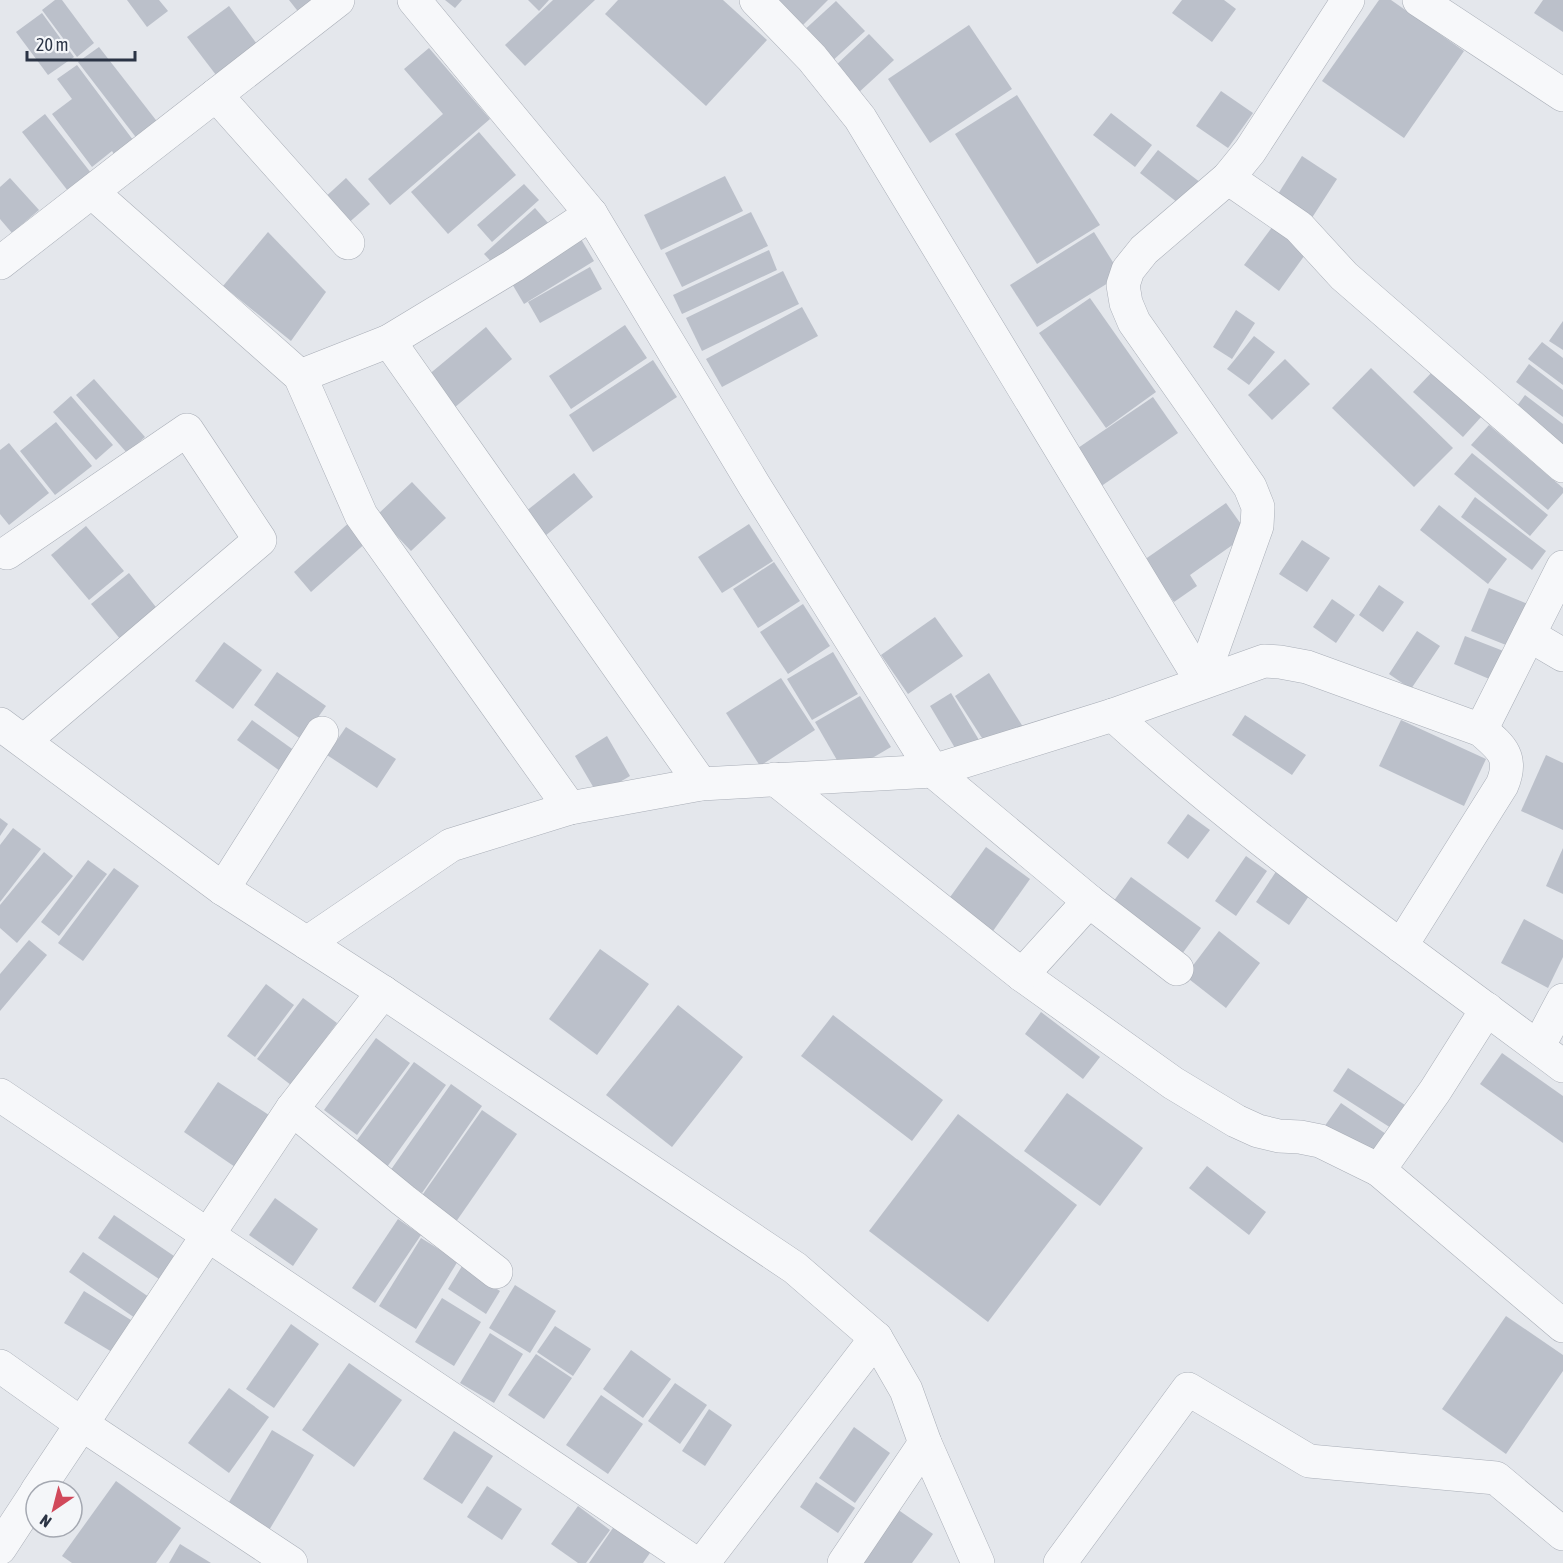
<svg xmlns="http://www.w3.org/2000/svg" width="1563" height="1563" viewBox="0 0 1563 1563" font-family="'Asap Condensed',sans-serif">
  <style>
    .building { fill: #bbc0ca }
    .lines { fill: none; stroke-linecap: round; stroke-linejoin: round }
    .minor-casing { stroke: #a9aeb7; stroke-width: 34 }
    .minor { stroke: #f7f8fa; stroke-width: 33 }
  </style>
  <rect width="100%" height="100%" fill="#e4e7ec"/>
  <g class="building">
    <path d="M55,0h7l32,43 -17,14 -35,-47z"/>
    <path d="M127,0h32l9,11 -21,16z"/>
    <path d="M289,0h39l-24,19z"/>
    <path d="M445,0h17l-7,8z"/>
    <path d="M528,0h21l-10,11z"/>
    <path d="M553,0h42l-70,66 -20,-21z"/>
    <path d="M618,0h105l44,40 -61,66 -101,-92z"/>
    <path d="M768,0h60l-30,30z"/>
    <path d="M1182,0h42l12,9 -24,33 -40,-29z"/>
    <path d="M1379,0h12l73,51 -60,87 -82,-57z"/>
    <path d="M1543,0h20v32l-29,-19z"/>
    <path d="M836,1l29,30 -35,32 -29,-30z"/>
    <path d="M229,6l28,38 -41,31 -29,-38z"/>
    <path d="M42,13l32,44 -26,18 -32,-43z"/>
    <path d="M969,25l43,64 -82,54 -42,-64z"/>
    <path d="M869,34l25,26 -37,34 -24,-26z"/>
    <path d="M99,47l60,77 -21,16 -60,-78z"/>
    <path d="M429,48l61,71 -100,86 -22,-26 75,-65 -39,-45z"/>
    <path d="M77,65l56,75 -19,14 -2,-3 -20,16 -40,-53 20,-15 -15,-20z"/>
    <path d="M1221,91l32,22 -25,35 -32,-22z"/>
    <path d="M1017,95l83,130 -63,39 -82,-130z"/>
    <path d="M1111,113l41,32 -17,22 -42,-32z"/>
    <path d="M45,114l46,59 -23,18 -46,-59z"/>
    <path d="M479,132l37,43 -68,59 -37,-42z"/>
    <path d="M1158,150l47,36 -18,24 -47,-37z"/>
    <path d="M1302,156l35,23 -29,45 -35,-22z"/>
    <path d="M725,176l18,35 -82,39 -17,-35z"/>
    <path d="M10,178l29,32 -27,23 -12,-14v-32z"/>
    <path d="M346,178l24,26 -25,22 -23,-26z"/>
    <path d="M524,184l15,16 -47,42 -15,-17z"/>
    <path d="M535,208l14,16 -51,45 -14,-15z"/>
    <path d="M751,212l17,34 -86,41 -17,-34z"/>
    <path d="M1273,226l34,26 -28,39 -35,-26z"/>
    <path d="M268,232l58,60 -35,49 -68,-55z"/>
    <path d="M1094,232l27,43 -84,52 -27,-42z"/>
    <path d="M578,234l16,27 -70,43 -16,-27z"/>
    <path d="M769,250l8,20 -95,44 -9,-19z"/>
    <path d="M590,267l12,22 -62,34 -12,-21z"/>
    <path d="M783,271l16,33 -97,47 -16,-33z"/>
    <path d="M1090,298l66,94 -50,36 -67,-95z"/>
    <path d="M802,307l16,29 -96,51 -16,-28z"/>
    <path d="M1236,310l19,13 -23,36 -19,-12z"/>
    <path d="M1563,321v29l-14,-9z"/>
    <path d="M625,325l22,33 -76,51 -22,-33z"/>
    <path d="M486,327l26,32 -58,49 -27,-32z"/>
    <path d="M1254,336l21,16 -26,33 -22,-16z"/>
    <path d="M1542,342l21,16v27l-35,-26z"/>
    <path d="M1285,359l25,25 -38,36 -24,-25z"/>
    <path d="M653,360l24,37 -84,55 -24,-37z"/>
    <path d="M1529,364l34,26v27l-47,-35z"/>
    <path d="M1371,368l82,80 -39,39 -82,-79z"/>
    <path d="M1433,371l49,45 -19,21 -50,-45z"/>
    <path d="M94,379l51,58 -18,16 -51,-58z"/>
    <path d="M1525,395l38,29v28l-52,-38z"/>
    <path d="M71,396l42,49 -17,15 -43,-48z"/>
    <path d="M1153,397l25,36 -78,54 -25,-37z"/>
    <path d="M56,422l36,44 -37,29 -35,-44z"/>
    <path d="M1489,425l74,63v5l-15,17 -77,-65z"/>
    <path d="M9,443l40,50 -40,32 -9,-11v-64z"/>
    <path d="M1472,453l76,62 -18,21 -76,-62z"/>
    <path d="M574,473l19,24 -48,39 -20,-24z"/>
    <path d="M412,482l34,36 -35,33 -34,-36z"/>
    <path d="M1475,497l71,54 -14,19 -71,-53z"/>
    <path d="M1226,503l22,31 -58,41 7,11 -23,16 -30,-42z"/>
    <path d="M1439,505l68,54 -19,25 -68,-54z"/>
    <path d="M352,520l17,20 -58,52 -17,-20z"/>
    <path d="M749,524l24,37 -51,32 -24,-36z"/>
    <path d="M86,526l38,45 -35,29 -38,-45z"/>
    <path d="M1302,540l28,18 -23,34 -28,-18z"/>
    <path d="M774,562l26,39 -42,27 -25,-39z"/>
    <path d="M129,573l34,43 -37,30 -35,-42z"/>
    <path d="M1379,585l25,17 -21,30 -24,-17z"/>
    <path d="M1489,588l39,16 -17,43 -40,-16z"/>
    <path d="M1332,599l23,16 -19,28 -23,-16z"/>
    <path d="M803,604l27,42 -42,28 -28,-42z"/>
    <path d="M935,617l28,39 -55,38 -27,-39z"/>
    <path d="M1417,631l23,15 -29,43 -22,-15z"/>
    <path d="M1465,636l41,16 -12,29 -40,-17z"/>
    <path d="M224,642l38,28 -29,39 -38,-28z"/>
    <path d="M833,652l25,42 -46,26 -25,-41z"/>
    <path d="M277,672l49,34 -24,34 -48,-35z"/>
    <path d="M989,673l36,57 -34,22 -36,-56z"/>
    <path d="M781,678l34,52 -55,36 -34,-53z"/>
    <path d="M951,693l28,47 -21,13 -28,-47z"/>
    <path d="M860,696l31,51 -46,27 -30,-52z"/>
    <path d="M1245,715l61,40 -14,20 -60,-40z"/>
    <path d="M252,720l50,36 -15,20 -50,-36z"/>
    <path d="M1401,720l85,39 -22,47 -85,-40z"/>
    <path d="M346,727l50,32 -19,29 -50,-33z"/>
    <path d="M607,736l23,40 -32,19 -23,-39z"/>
    <path d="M1546,755l17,8v67l-42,-19z"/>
    <path d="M1188,814l22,16 -22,29 -21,-16z"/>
    <path d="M0,818l8,6 -8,12z"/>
    <path d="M13,828l28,21 -41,53v-57z"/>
    <path d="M986,847l44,32 -37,52 -45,-31z"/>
    <path d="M1563,848v46l-17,-8z"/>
    <path d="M44,852l29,24 -56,67 -17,-15v-23z"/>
    <path d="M1246,856l21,15 -31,45 -21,-15z"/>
    <path d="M88,860l19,14 -48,62 -18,-14z"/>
    <path d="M114,868l25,18 -56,75 -25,-18z"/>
    <path d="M1277,870l34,23 -22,32 -33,-23z"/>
    <path d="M1131,877l70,51 -19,26 -69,-52z"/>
    <path d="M1524,919l39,21v17l-15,31 -47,-25z"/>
    <path d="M1219,931l41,32 -34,45 -41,-32z"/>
    <path d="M29,940l18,15 -47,56v-37z"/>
    <path d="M600,949l49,35 -52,71 -48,-36z"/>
    <path d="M266,984l28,21 -39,52 -28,-21z"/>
    <path d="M303,998l34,25 -46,62 -34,-26z"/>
    <path d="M678,1005l65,52 -71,90 -66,-52z"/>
    <path d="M1041,1012l59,45 -17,22 -58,-45z"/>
    <path d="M833,1015l110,85 -31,41 -111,-85z"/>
    <path d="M376,1038l34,25 -53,72 -33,-25z"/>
    <path d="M1502,1053l61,43v47l-83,-59z"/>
    <path d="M414,1062l32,23 -59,82 -32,-24z"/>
    <path d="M1348,1068l57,37 -14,23 -58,-37z"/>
    <path d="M218,1082l54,35 -34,52 -54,-37z"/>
    <path d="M451,1084l31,22 -60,87 -32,-22z"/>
    <path d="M1067,1093l76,55 -43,58 -76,-55z"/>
    <path d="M1341,1103l45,31 -17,25 -45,-32z"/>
    <path d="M482,1110l35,24 -66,95 -35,-25z"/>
    <path d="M958,1114l119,91 -89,117 -119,-91z"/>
    <path d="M1207,1166l59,46 -17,23 -60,-47z"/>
    <path d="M275,1198l43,31 -25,37 -44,-31z"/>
    <path d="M114,1215l60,41 -15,23 -61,-41z"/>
    <path d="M398,1219l23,16 -46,68 -23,-15z"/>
    <path d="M421,1238l37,23 -42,68 -37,-23z"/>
    <path d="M83,1252l66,45 -14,21 -66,-46z"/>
    <path d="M462,1266l38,25 -14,23 -38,-25z"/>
    <path d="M515,1285l41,26 -26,42 -41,-25z"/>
    <path d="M84,1291l47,29 -19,32 -48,-29z"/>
    <path d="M442,1298l39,24 -27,44 -39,-24z"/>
    <path d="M1506,1316l57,39v16l-57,83 -64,-45z"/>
    <path d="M291,1324l28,20 -45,64 -28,-19z"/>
    <path d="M555,1326l36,23 -18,27 -36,-24z"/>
    <path d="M490,1333l33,21 -29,49 -34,-20z"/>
    <path d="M631,1350l40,29 -28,39 -40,-29z"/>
    <path d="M536,1354l36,24 -28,41 -36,-24z"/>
    <path d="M349,1363l53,37 -48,67 -52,-37z"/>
    <path d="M675,1383l32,22 -27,39 -32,-23z"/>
    <path d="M229,1388l40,29 -40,56 -41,-30z"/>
    <path d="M601,1395l42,29 -35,50 -42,-29z"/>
    <path d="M709,1409l23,16 -27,41 -23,-15z"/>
    <path d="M854,1427l36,26 -35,50 -36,-25z"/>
    <path d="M272,1430l42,25 -46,77 -42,-25z"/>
    <path d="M454,1431l39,25 -31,48 -39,-25z"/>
    <path d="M116,1481l65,47 -25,35h-84l-10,-7z"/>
    <path d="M816,1482l39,26 -17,25 -38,-26z"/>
    <path d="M487,1486l35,23 -20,31 -35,-23z"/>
    <path d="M578,1506l32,24 -24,33h-8l-27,-19z"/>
    <path d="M897,1509l36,25 -21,29h-52z"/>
    <path d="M615,1525l37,25 -9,13h-54z"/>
    <path d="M180,1544l31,19h-42z"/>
  </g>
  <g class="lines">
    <g class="minor-casing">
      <g id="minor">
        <path d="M414,0l177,214 163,271 179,286 156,130 88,68"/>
        <path d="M756,0l56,58 48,60 342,564"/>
        <path d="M1419,0l144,95"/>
        <path d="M216,95l132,148"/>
        <path d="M1228,178l71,49 45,49 219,190"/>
        <path d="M93,193l207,183 61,139 209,293"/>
        <path d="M0,263l338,-263"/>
        <path d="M389,341l312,443"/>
        <path d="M300,376l89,-35 124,-75 78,-52"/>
        <path d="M7,553l180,-123 73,110 -236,201"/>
        <path d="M1529,635l34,20"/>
        <path d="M1196,672l8,-8 8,-12 45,-126 1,-19 -8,-20 -116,-165 -8,-19 -3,-18 5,-15 16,-20 84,-72 22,-27 98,-151"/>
        <path d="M1113,715c141,128 298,237 450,351"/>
        <path d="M0,724l223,165 160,103 412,276 81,70 30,52 19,53 53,120"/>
        <path d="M1481,730l82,-163"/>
        <path d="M775,779l247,196 151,108 63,38 22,10 21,5 21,1 20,4 59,29"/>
        <path d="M223,889l99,-156"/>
        <path d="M307,943l144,-98 119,-37 131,-24 232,-13 180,-56 151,-54 16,1 27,5 174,63c20,17 33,27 21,55l-101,161"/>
        <path d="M1022,975l67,-74"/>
        <path d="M1487,1009l-52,82 -56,79 184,156"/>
        <path d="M1538,1047l25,-47"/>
        <path d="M0,1095l695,468"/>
        <path d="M292,1109l111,91 93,72"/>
        <path d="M0,1366l83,59 208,138"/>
        <path d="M37,1491l255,-382 91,-117"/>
        <path d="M0,1548l36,-55"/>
        <path d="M703,1563l173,-225"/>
        <path d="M844,1563l81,-120"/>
        <path d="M1060,1563l128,-174 121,72 187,17 67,56"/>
      </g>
    </g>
    <use href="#minor" class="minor"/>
  </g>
  <g transform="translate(54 1509) rotate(215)"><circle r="28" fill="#f4f6f9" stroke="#a4a8b1" stroke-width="1.5"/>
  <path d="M0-4.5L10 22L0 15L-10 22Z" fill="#d1495b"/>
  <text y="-9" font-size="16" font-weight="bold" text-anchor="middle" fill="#2b3445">N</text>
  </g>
  <path d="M27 51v9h108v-9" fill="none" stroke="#2b3445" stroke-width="3"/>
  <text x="36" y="51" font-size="18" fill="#2b3445" stroke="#f4f6f9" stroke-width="4.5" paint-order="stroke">20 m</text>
</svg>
